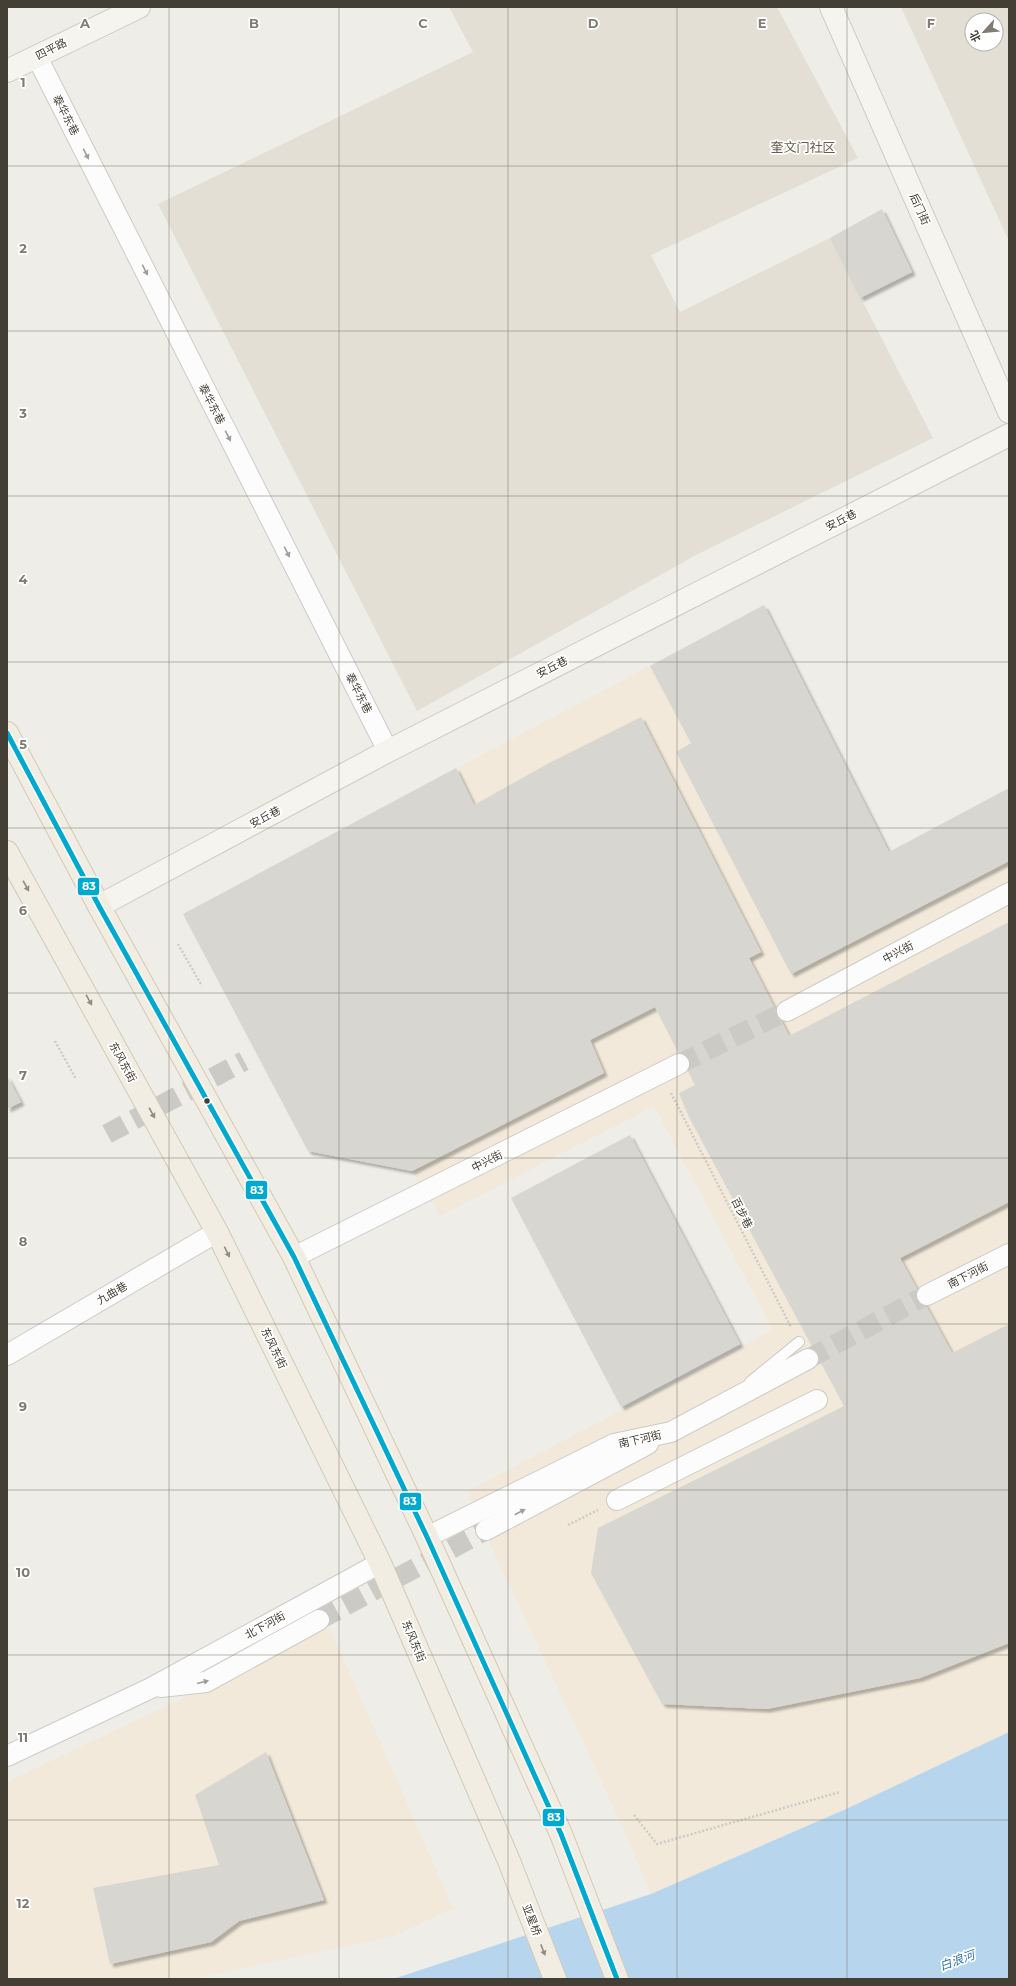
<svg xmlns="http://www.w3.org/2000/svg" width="1016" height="1986" viewBox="0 0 1016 1986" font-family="Montserrat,'Noto Sans SC',sans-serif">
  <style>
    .residential { fill: #e3dfd5; fill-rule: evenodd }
    .commercial { fill: #f2e9da }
    .water { fill: #b7d6ee }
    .building { fill: #d8d6d0; filter: url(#shadow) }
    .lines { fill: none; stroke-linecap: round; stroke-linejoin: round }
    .street-tunnel { stroke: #cccac4; stroke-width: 20; stroke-dasharray: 20 10; stroke-linecap: butt }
    .lane-casing { stroke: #cdcbc5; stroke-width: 12 }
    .street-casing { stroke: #cdcbc5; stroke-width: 22 }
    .secondary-casing { stroke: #cecabf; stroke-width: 24 }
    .primary-casing { stroke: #d1cab5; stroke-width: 24 }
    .path { stroke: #cdcbc6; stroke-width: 2.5; stroke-dasharray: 2 2; stroke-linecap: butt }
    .lane { stroke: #fcfcfc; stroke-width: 10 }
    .street { stroke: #fcfcfc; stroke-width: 20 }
    .secondary { stroke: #f6f4ee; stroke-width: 22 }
    .primary { stroke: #f1ede2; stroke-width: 22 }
    .bus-1-casing { stroke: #fff; stroke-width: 8 }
    .bus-1 { stroke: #00a9ce; stroke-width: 5 }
    .oneway { fill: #a09e98 }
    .oneway2 { fill: #928d82 }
    .grid { fill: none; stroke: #807c73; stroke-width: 1; stroke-opacity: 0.55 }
    .bus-dot { fill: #443f34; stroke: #fff; stroke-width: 1.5 }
    .labels { text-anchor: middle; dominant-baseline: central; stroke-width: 3.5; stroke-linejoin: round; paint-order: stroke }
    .street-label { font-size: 11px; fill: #443f34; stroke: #fff }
    .water-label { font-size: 12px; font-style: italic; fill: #2d73b1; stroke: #fff }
    .quarter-label { font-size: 13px; fill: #675d4b; stroke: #fff }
    .grid-label { font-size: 13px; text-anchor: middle; font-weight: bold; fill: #807c73; stroke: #fff; stroke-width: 3.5; stroke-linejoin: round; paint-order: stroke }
    .line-badge { stroke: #fff; stroke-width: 1.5 }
    .badge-label { font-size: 11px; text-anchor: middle; font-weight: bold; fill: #fff }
  </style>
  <defs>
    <filter id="shadow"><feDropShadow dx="3.5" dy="3.5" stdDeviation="1" flood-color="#0004"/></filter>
  </defs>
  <rect width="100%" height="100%" fill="#eeede8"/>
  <g class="residential">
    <path d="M449,7h328l81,151 -207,97 29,57 150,-74 103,200 -235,116 -281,157 -259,-507 315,-152z"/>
    <path d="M901,7h108v234zM972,20h24v24h-24z"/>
  </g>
  <g class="commercial">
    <path d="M764,605l152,304 93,-48v871l-163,77 -195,85 -32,-75 -129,-275 -22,-53 305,-161 -119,-224 -214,110 -28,-45 -104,-20 -125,-237z"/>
    <path d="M330,1628l123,280 -59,28 -202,43h-185v-197z"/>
  </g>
  <path class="water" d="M1009,1732v247h-616l258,-85 195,-85z"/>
  <g class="building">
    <path d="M882,209l30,63 -52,26 -30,-60z"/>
    <path d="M764,605l125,247 120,-64v73l-218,113 -115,-222 15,-9 -41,-77z"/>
    <path d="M641,717l120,235 -12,6 40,78 220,-114v280l-109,56 52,95 57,-29v319l-89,35 -153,31 -105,-5 -71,-131 7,-45 246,-122 -156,-291 -9,-22 16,-8 -40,-78 -65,33 14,33 -192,98 -104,-20 -125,-237 273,-146 18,37 75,-42z"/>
    <path d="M7,1076l14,26 -14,7z"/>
    <path d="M630,1135l110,209 -119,63 -110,-209z"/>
    <path d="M266,1752l58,148 -85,21 -28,21 -101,22 -17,-76 126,-23 -24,-70z"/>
  </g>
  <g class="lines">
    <g class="street-tunnel">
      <path d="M679,1064l108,-53"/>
      <path d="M107,1134l137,-73"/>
      <path d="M808,1359l119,-64"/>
      <path d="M319,1620l167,-90"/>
    </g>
    <g class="lane-casing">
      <path id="lane" d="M750,1382l49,-40"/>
    </g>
    <g class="street-casing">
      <g id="street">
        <path d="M37,57l351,694"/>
        <path d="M787,1011l222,-118"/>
        <path d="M294,1257l385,-193"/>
        <path d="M927,1295l82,-41"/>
        <path d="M7,1355l210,-123"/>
        <path d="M617,1500l200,-100"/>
        <path d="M486,1530l162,-86"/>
        <path d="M427,1537l187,-93 57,-12 137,-73"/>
        <path d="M161,1687l45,-5 113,-62"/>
        <path d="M7,1756l144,-68 229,-125"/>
      </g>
    </g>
    <g class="secondary-casing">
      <g id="secondary">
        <path d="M831,7l178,405"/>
        <path d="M7,71l132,-64"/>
        <path d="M99,906l289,-155 621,-316"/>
      </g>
    </g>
    <g class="primary-casing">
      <g id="primary">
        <path d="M7,733l92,173 195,351 133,280 134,297 56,145"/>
        <path d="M7,852l210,380 163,331 129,298 46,118"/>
      </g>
    </g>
    <g class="path">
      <path d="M178,944l24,42"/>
      <path d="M55,1041l21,38"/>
      <path d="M671,1093l120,234"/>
      <path d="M568,1525l30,-15"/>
      <path d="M634,1815l23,29 183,-52"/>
    </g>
    <use href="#lane" class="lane"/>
    <use href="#street" class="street"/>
    <use href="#secondary" class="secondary"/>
    <use href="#primary" class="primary"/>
    <g class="bus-1-casing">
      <path id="bus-1" d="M7,733l92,173 195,351 133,280 134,297 56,145"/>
    </g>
    <use href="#bus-1" class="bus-1"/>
  </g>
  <defs><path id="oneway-solid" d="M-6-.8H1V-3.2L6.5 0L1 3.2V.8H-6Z"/></defs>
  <g class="oneway">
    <use href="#oneway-solid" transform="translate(86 154) rotate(63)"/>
    <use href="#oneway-solid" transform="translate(145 270) rotate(63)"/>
    <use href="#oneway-solid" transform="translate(228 436) rotate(63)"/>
    <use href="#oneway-solid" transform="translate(287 552) rotate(63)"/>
    <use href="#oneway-solid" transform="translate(520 1512) rotate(-28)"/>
    <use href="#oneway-solid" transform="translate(203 1682) rotate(-14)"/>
  </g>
  <g class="oneway2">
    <use href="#oneway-solid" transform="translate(26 886) rotate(61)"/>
    <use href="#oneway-solid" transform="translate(89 1000) rotate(61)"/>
    <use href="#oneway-solid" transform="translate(152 1113) rotate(61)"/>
    <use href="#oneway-solid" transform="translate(227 1252) rotate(64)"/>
    <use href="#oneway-solid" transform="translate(543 1950) rotate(69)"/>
  </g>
  <path class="grid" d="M169,7v1972M339,7v1972M508,7v1972M677,7v1972M847,7v1972M7,166h1002M7,331h1002M7,496h1002M7,662h1002M7,828h1002M7,993h1002M7,1158h1002M7,1324h1002M7,1490h1002M7,1655h1002M7,1820h1002"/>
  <circle class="bus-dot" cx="207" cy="1101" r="3.5"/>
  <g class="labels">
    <g class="street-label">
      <text transform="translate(51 49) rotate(-27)">四平路</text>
      <text transform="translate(66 115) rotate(63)">泰华东巷</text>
      <text transform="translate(920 209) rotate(66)">后门街</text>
      <text transform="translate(212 404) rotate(63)">泰华东巷</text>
      <text transform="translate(841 520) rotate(-27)">安丘巷</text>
      <text transform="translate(552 667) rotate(-27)">安丘巷</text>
      <text transform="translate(359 693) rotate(63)">泰华东巷</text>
      <text transform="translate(265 817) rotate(-28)">安丘巷</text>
      <text transform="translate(898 952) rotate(-28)">中兴街</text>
      <text transform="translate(123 1062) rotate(61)">东风东街</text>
      <text transform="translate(487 1161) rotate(-27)">中兴街</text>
      <text transform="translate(742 1213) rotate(63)">百步巷</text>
      <text transform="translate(968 1275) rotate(-27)">南下河街</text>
      <text transform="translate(112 1293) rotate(-30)">九曲巷</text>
      <text transform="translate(274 1348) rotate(64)">东风东街</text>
      <text transform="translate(640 1439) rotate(-13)">南下河街</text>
      <text transform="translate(265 1625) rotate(-29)">北下河街</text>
      <text transform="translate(414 1641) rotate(67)">东风东街</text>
      <text transform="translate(532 1920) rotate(69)">亚星桥</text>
    </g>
    <g class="water-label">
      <text transform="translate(957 1960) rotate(-20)">白浪河</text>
    </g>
    <g class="quarter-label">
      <text x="803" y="147">奎文门社区</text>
    </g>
  </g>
  <g class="grid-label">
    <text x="85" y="28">A</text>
    <text x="254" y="28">B</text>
    <text x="423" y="28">C</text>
    <text x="593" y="28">D</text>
    <text x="762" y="28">E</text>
    <text x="931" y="28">F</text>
    <text x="23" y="87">1</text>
    <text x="23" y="253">2</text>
    <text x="23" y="418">3</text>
    <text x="23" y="584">4</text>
    <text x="23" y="749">5</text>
    <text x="23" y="915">6</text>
    <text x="23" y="1080">7</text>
    <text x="23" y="1246">8</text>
    <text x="23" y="1411">9</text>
    <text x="23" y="1577">10</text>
    <text x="23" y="1742">11</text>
    <text x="23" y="1908">12</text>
  </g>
  <g class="line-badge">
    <rect x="77" y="877" width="23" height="19" rx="4" fill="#00a9ce"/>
    <rect x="245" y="1180" width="23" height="20" rx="4" fill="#00a9ce"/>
    <rect x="399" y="1492" width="23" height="19" rx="4" fill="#00a9ce"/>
    <rect x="542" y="1808" width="23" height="19" rx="4" fill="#00a9ce"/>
  </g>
  <g class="badge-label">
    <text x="89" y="890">83</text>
    <text x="257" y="1194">83</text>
    <text x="410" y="1505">83</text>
    <text x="554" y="1821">83</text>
  </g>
  <rect width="1016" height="1986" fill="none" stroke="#443f34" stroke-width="16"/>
  <g transform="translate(984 32) rotate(243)"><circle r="19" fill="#ffffff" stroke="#b4b2ae"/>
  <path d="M0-3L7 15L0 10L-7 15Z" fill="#807c73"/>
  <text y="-6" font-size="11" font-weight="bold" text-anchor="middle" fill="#443f34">北</text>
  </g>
</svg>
